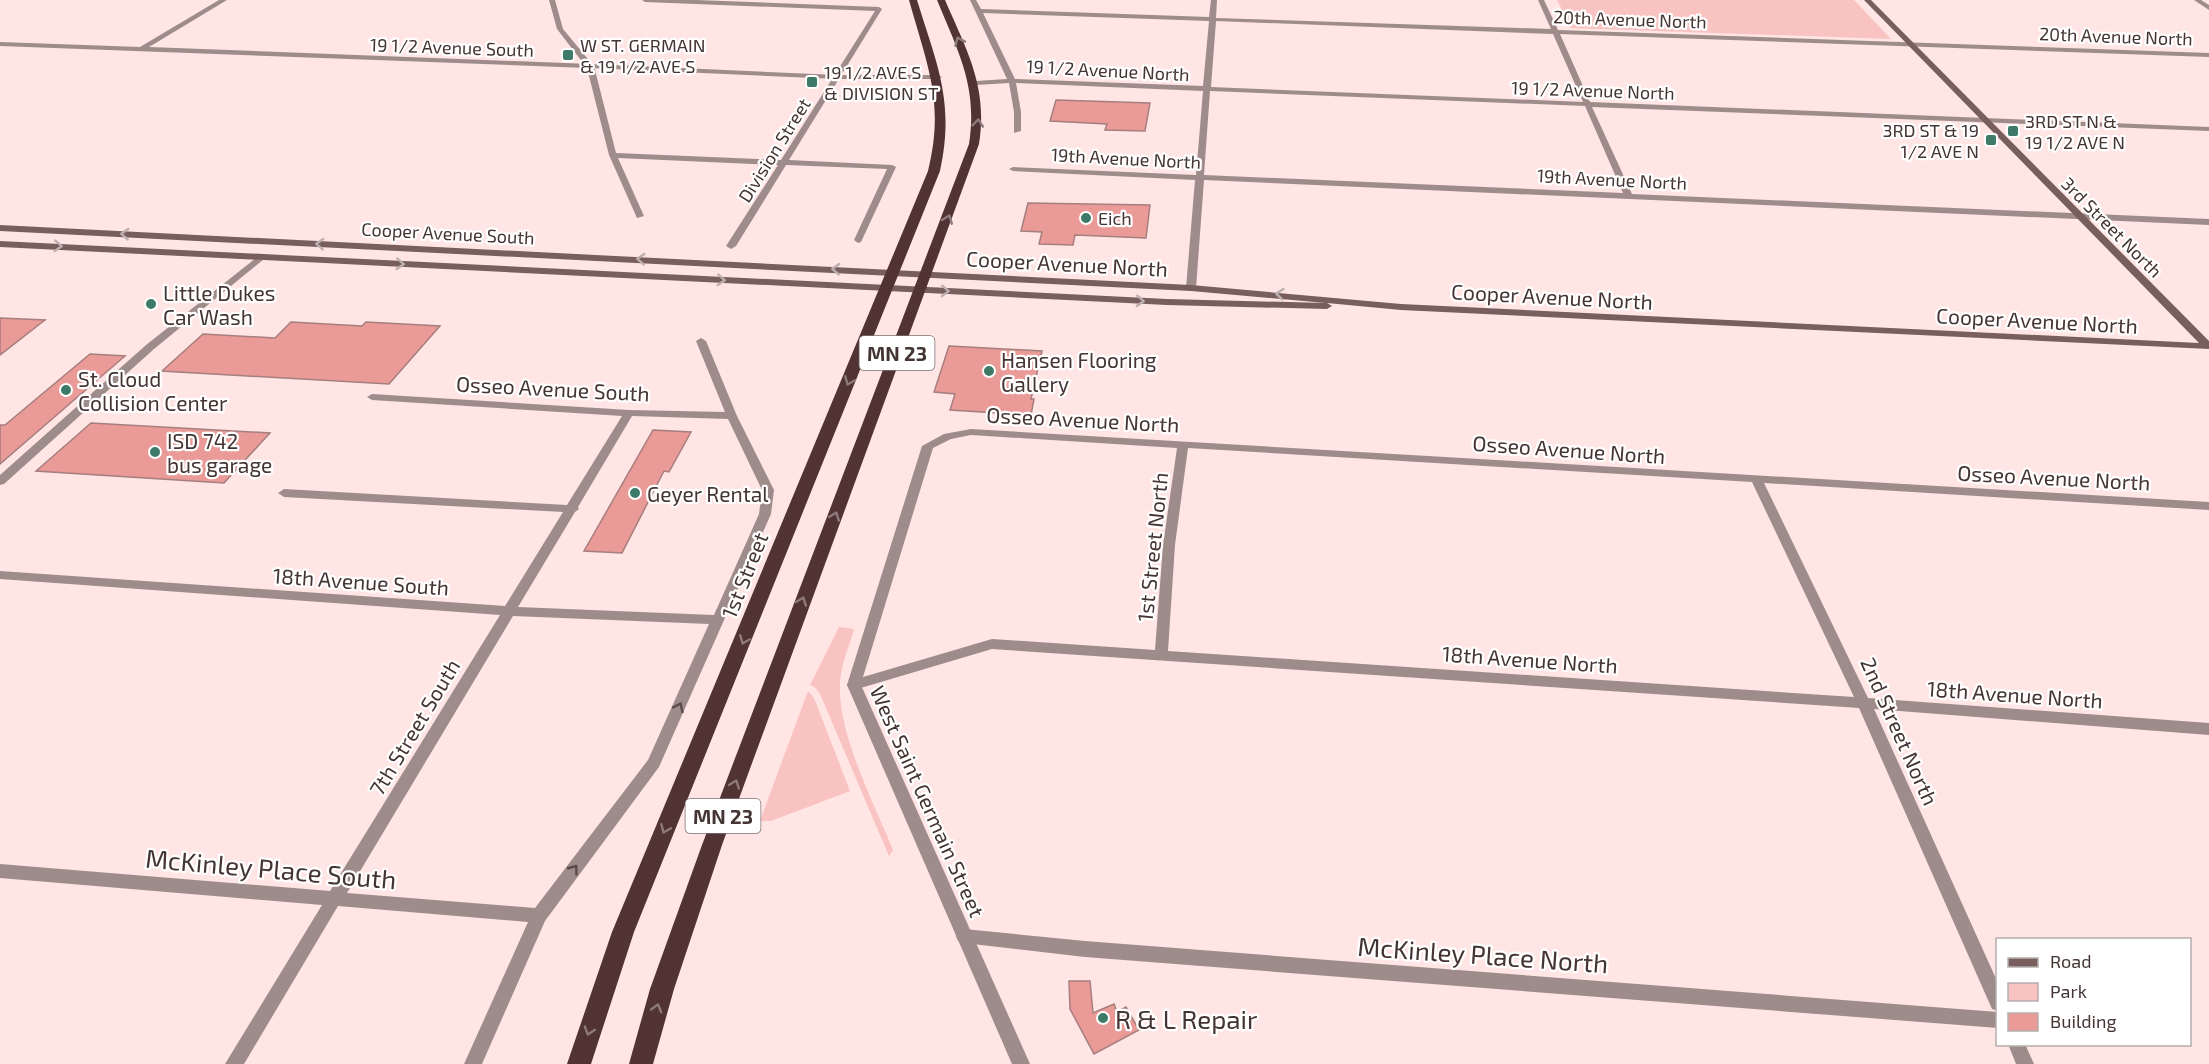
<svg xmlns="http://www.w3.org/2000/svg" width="2209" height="1064" viewBox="0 0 2209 1064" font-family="'Exo 2',sans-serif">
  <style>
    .green { fill: #f9c3c1 }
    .building { fill: #ea9a97; stroke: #a57f7e; stroke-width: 1.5 }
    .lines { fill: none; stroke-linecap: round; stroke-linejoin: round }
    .minor { fill: #9e8c8b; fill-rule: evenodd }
    .tertiary { fill: #9e8c8b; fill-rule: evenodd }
    .secondary { fill: #785f5e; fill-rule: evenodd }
    .trunk { fill: #503332; fill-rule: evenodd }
    .oneway { stroke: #8d7a7a }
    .oneway2 { stroke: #bcafae }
    .oneway3 { stroke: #5a4a49 }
    .poi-dot { fill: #3d7b68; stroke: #fff; stroke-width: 2 }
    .labels { text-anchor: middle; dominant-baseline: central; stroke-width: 4.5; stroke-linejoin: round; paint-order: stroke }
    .far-street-label { font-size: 18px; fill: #443433; stroke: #fff }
    .far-poi-label { font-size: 18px; fill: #443433; stroke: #fff; text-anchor: start }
    .shield { fill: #fff; stroke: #7c7170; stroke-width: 1.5 }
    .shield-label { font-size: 20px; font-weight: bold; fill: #443433 }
    .street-label { font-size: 21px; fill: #443433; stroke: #fff }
    .poi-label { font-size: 21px; fill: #443433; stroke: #fff; text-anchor: start }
    .near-street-label { font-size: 26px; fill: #443433; stroke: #fff }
    .near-poi-label { font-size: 26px; fill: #443433; stroke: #fff; text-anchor: start }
  </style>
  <rect width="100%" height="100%" fill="#ffe5e4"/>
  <g class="green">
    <path d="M1557,0h297l37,39 -320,-11z"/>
    <path d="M839,627l15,2c-4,15 -11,30 -13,45 -9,49 33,129 52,176l-4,6 -69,-162 -4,-6 -6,-3z"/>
    <path d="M808,691l6,7 36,93 -79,30h-11z"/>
  </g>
  <g class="building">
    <path d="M1056,100l94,3 -5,28 -40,-1 2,-6 -57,-3z"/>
    <path d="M1028,203l122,2 -4,33 -71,-3 -2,10 -34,-1 3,-12 -21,-1z"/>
    <path d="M0,318l45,2 -45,35z"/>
    <path d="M291,322l71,4 4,-4 74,4 -51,58 -227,-13 41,-37 72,4z"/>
    <path d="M949,346l93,5 -11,48h3l-3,16 -81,-5 5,-16 -21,-2z"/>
    <path d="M90,354l35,2 -125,108v-39h5z"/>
    <path d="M91,423l179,10 -46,50 -188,-12z"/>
    <path d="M653,430l38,2 -22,40 -5,-1 -42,82 -38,-2z"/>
    <path d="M1069,981h21l3,32 21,-9 3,8 9,-5 13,23 -45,24 -24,-45z"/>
  </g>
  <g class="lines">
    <g class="minor">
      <path d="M219,0h8l-78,47 441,17 4,2 22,87 165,7 94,-149 -230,-9 -3,-2h54l183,7 3,2 -93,151 103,5 4,2 -35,75 -3,1 -4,-3 33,-71 -101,-4 -50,81 -5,3 -5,-3 52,-81 -160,-7 26,58 -7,2 -28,-63 -22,-87 -587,-22v-4l140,5z"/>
      <path d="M970,0h6l5,9 228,8 2,-17h6l-1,18 335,11 -13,-29h6l14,30 651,23v4l-649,-23 30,68 619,25v4l-617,-24 40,87 577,25v6l-1005,-45 -8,108 -5,3 -5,-3 9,-108 -182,-9 -4,-2 4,-2 183,8 7,-84 -187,-8 5,29v19l-7,2v-21l-5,-29 -33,2 -4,-2 4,-2 31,-2zM983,13l226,8 -6,65 -188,-7zM1216,21l337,13 30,68 -372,-15zM1210,91l375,15 38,87 -419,-18z"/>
      <path d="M2194,0h7l8,5v5z"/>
      <path d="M261,254l5,3 -2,2 -110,90 -150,135 -4,1v-10l146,-130z"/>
      <path d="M701,338l5,3 31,75 37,74 -3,24 -112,253 -114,154 -63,143h-18l64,-142 -190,-16 -94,158h-19l97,-159 -322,-27v-14l330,27 170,-276 -500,-36v-8l505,35 58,-94 -279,-15 -6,-4 6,-4 283,16 55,-89 -250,-16 -5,-3 5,-3 257,16 96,2 -29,-71zM632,416l96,3 34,71 -3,24 -45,101 -196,-8 57,-95 4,-3 -1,-2zM513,616l196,8 -61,136 -113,148 -188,-15z"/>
      <path d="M971,429l1238,73v8l-445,-27 104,215 341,25v12l-335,-26 124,274v28l-6,-2 -133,-301 -867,-59 -138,41 -5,-1 -2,-4 75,-239 22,-12zM971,435l206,13 -14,97 -8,105 -163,-11 -129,38 70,-229 18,-9zM1188,448l564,34 102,215 -686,-46 7,-106z"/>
      <path d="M964,929l121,12 913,71v16l-913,-71 -121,-14 -6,-2 -2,-5 2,-5z"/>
      <path d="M2008,1044h17l9,20h-18z"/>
    </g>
    <g class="tertiary">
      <path d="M549,0h6l8,29 29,35 245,11h101l4,2 -4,2h-101l-247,-11h-3l-30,-39z"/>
      <path d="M854,680l5,1 2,4 169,379h-18l-165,-379 2,-4z"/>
    </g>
    <path class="secondary" d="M1864,0h7l338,341v8l-808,-39 -74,-7 5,3 -5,3 -160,-4 -1167,-58v-6l1167,58 159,4 -135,-12 -1191,-60v-6l1191,60 210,19 798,39z"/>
    <g class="trunk">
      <path d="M909,0h8c20,65 38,102 23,171l-306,761 -43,132h-24l45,-132 316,-761c17,-69 -1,-106 -19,-171z"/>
      <path d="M937,0h8c22,51 43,87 34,144l-257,701 -48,144 -21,75h-24l21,-75 52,-144 267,-701c9,-57 -11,-93 -32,-144z"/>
    </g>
  </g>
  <defs><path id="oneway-chevron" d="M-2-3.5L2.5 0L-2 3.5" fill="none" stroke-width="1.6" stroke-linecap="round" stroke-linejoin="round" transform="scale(1.5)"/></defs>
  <g class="oneway">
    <use href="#oneway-chevron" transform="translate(959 41) rotate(-114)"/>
    <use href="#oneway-chevron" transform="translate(978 123) rotate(-84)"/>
    <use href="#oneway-chevron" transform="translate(948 219) rotate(-69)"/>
    <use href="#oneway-chevron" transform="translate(849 381) rotate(112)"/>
    <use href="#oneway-chevron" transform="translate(835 516) rotate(-69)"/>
    <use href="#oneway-chevron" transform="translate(802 601) rotate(-70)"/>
    <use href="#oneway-chevron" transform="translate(744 640) rotate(112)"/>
    <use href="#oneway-chevron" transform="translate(735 784) rotate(-70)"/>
    <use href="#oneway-chevron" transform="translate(665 829) rotate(113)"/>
    <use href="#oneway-chevron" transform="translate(657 1008) rotate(-74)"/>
    <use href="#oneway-chevron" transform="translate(589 1031) rotate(107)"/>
  </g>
  <g class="oneway2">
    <use href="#oneway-chevron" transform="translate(125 234) rotate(-177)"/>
    <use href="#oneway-chevron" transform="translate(320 244) rotate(-177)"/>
    <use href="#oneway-chevron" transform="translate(58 246) rotate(3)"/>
    <use href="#oneway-chevron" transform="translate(641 259) rotate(-177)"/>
    <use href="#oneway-chevron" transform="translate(400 264) rotate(3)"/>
    <use href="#oneway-chevron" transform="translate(836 269) rotate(-177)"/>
    <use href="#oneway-chevron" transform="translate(721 280) rotate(3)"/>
    <use href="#oneway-chevron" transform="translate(945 291) rotate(2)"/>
    <use href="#oneway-chevron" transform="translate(1280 294) rotate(-174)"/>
    <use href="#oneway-chevron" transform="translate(1140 301) rotate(3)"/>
  </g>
  <g class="oneway3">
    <use href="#oneway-chevron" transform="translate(679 707) rotate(-65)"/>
    <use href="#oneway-chevron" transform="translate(574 869) rotate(-53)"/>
  </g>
  <g class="poi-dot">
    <rect x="562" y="49" width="12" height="12" rx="3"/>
    <rect x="806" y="76" width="12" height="12" rx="3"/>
    <rect x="2007" y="125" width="12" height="12" rx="3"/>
    <rect x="1985" y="134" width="12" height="12" rx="3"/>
    <circle cx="1086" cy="218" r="6"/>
    <circle cx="151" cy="304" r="6"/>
    <circle cx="989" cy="371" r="6"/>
    <circle cx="66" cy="390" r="6"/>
    <circle cx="155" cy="452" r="6"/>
    <circle cx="635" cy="493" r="6"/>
    <circle cx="1103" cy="1018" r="6"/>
  </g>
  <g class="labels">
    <g class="far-street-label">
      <text transform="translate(1630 19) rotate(2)">20th Avenue North</text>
      <text transform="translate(2116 36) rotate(2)">20th Avenue North</text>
      <text transform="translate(452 47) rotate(2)">19 1/2 Avenue South</text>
      <text transform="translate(1108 70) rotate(3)">19 1/2 Avenue North</text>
      <text transform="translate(1593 90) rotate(2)">19 1/2 Avenue North</text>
      <text transform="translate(774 150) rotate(-58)">Division Street</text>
      <text transform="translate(1126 158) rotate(3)">19th Avenue North</text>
      <text transform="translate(1612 179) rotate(3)">19th Avenue North</text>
      <text transform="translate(2112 227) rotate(45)">3rd Street North</text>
      <text transform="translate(448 233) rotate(3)">Cooper Avenue South</text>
    </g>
    <g class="far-poi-label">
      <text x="580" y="45">W ST. GERMAIN<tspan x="580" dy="21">&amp; 19 1/2 AVE S</tspan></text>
      <text x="824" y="72">19 1/2 AVE S<tspan x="824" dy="21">&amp; DIVISION ST</tspan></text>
      <text x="2025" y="121">3RD ST N &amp;<tspan x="2025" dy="21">19 1/2 AVE N</tspan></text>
      <text x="1979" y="130" text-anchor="end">3RD ST &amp; 19<tspan x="1979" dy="21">1/2 AVE N</tspan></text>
      <text x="1098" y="218">Eich</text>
    </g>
    <g class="shield">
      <rect x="859.5" y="336" width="75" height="34" rx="4.5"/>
      <rect x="685.5" y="799" width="75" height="34" rx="4.5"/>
    </g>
    <g class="shield-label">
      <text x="897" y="353">MN 23</text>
      <text x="723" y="816">MN 23</text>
    </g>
    <g class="street-label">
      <text transform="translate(1067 263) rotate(3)">Cooper Avenue North</text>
      <text transform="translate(1552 296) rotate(3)">Cooper Avenue North</text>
      <text transform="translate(2037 320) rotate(3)">Cooper Avenue North</text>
      <text transform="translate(553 388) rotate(3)">Osseo Avenue South</text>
      <text transform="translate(1083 419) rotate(3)">Osseo Avenue North</text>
      <text transform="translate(1569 449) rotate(4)">Osseo Avenue North</text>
      <text transform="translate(2054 477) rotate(3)">Osseo Avenue North</text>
      <text transform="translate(1152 547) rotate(-84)">1st Street North</text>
      <text transform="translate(744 575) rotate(-68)">1st Street</text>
      <text transform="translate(361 581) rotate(4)">18th Avenue South</text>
      <text transform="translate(1530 659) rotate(4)">18th Avenue North</text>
      <text transform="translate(2015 694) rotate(4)">18th Avenue North</text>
      <text transform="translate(414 727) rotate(-59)">7th Street South</text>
      <text transform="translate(1900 731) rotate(66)">2nd Street North</text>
      <text transform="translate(928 801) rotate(66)">West Saint Germain Street</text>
    </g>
    <g class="poi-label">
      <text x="163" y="292">Little Dukes<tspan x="163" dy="24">Car Wash</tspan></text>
      <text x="1001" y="359">Hansen Flooring<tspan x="1001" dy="24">Gallery</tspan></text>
      <text x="78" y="378">St. Cloud<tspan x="78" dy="24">Collision Center</tspan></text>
      <text x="167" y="440">ISD 742<tspan x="167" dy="24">bus garage</tspan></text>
      <text x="647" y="493">Geyer Rental</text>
    </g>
    <g class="near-street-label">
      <text transform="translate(271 868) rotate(5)">McKinley Place South</text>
      <text transform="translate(1483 954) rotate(4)">McKinley Place North</text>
    </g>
    <g class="near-poi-label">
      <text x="1115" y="1018">R &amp; L Repair</text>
    </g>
  </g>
  <rect x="1996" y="938" width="195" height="108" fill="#ffffff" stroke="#b4aead" stroke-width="1.5"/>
  <rect x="2008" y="958" width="30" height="9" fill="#785f5e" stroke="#b4aead" stroke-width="1.5"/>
  <text x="2050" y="968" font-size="18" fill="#443433">Road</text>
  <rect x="2008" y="983" width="30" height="18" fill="#f9c3c1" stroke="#b4aead" stroke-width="1.5"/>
  <text x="2050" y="998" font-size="18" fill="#443433">Park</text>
  <rect x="2008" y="1013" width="30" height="18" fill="#ea9a97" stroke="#b4aead" stroke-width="1.5"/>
  <text x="2050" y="1028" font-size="18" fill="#443433">Building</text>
</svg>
